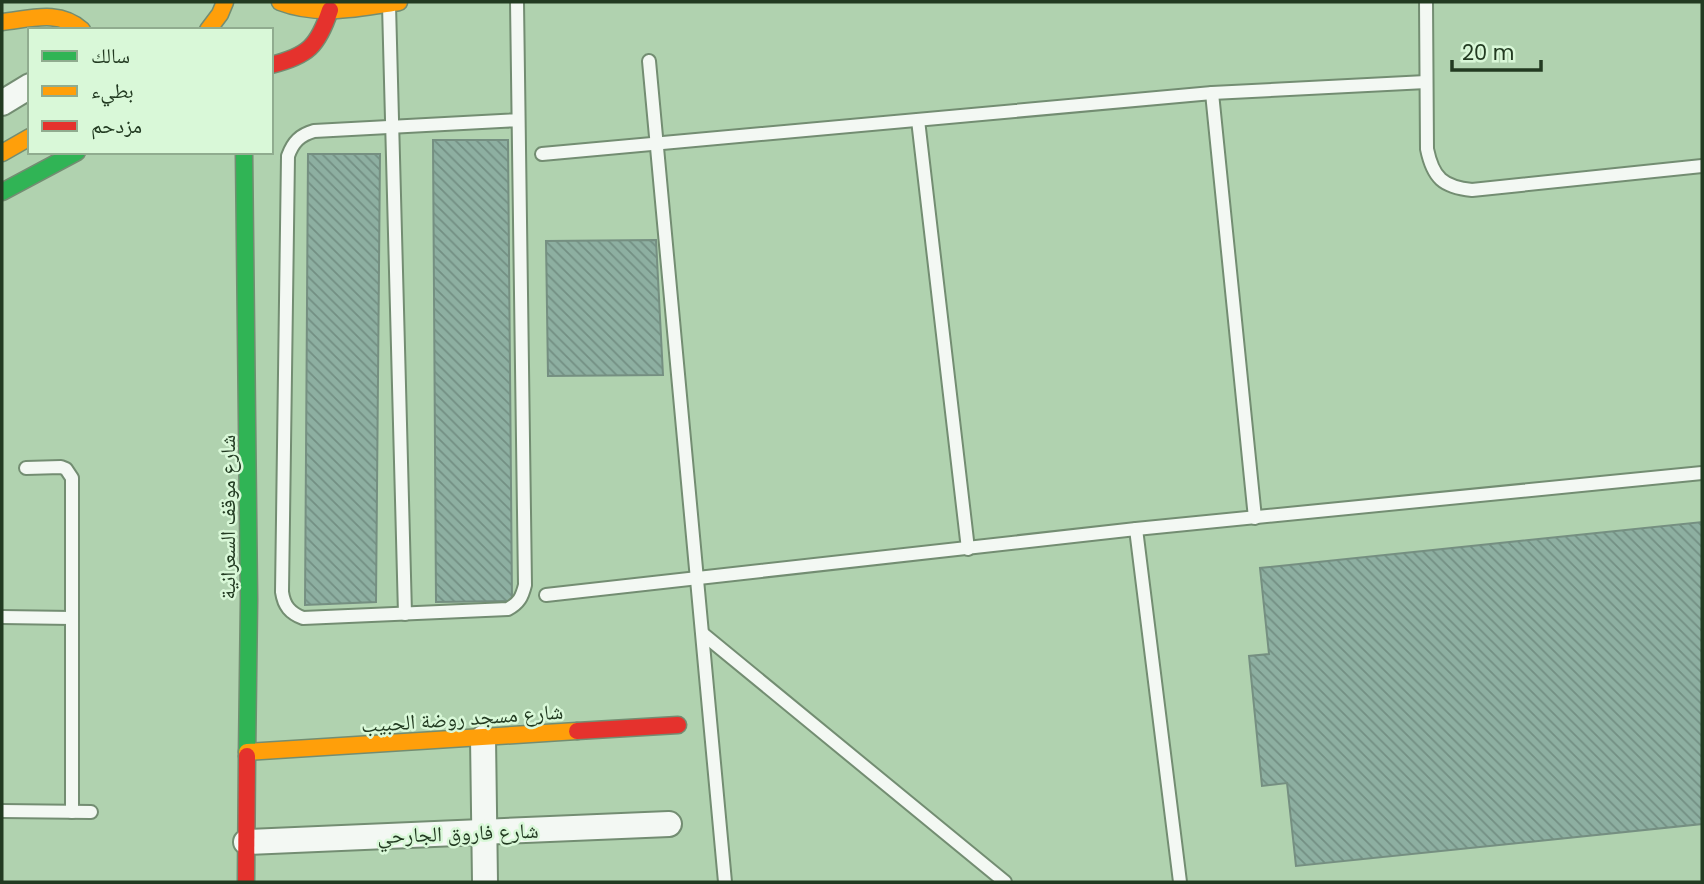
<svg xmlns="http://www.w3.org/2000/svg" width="1704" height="884" viewBox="0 0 1704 884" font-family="Poppins,'Noto Naskh Arabic',sans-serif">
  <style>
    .building { fill: url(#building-back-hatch); stroke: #758f81; stroke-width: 2 }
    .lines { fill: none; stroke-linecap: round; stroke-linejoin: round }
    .lane-casing { stroke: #738d72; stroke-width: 16 }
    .street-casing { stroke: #738d72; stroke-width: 28 }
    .fast-casing { stroke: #738d72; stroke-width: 19 }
    .slow-casing { stroke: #738d72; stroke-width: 19 }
    .jam-casing { stroke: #738d72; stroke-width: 19 }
    .lane { stroke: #f3f8f3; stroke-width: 12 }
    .street { stroke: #f3f8f3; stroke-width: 24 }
    .fast { stroke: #30b455; stroke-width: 16 }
    .slow { stroke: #ff9f0a; stroke-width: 16 }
    .jam { stroke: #e5322d; stroke-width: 16 }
    .labels { text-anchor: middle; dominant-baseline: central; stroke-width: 5; stroke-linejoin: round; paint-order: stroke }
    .street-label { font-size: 21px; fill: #223a21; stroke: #d9f8d8 }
  </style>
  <defs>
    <pattern id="building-back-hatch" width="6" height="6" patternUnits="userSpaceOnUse" patternTransform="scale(1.75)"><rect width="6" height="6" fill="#8dafa1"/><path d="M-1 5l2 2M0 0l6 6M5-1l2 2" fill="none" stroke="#738f83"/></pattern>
  </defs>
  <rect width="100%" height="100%" fill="#b0d2af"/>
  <g class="building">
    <path d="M433,140h75l4,461 -76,1z"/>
    <path d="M308,154h72l-4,448 -71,3z"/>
    <path d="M656,240l7,135 -115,1 -2,-135z"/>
    <path d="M1702,522v302l-406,42 -9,-83 -25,3 -13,-130 20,-2 -9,-86z"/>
  </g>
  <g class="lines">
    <g class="lane-casing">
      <g id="lane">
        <path d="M517,2l8,583c-3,12 -6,18 -17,24l-205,9c-13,-5 -19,-12 -21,-26l6,-436c5,-14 12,-21 26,-25l204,-11"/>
        <path d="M1426,2l1,147c6,29 16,38 45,41l230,-24"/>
        <path d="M389,5l16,609"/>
        <path d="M649,61l76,821"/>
        <path d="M1212,93l43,425"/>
        <path d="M918,120l50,429"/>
        <path d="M542,154l670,-61 214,-11"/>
        <path d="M26,468l35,-1 5,2 6,9v334"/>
        <path d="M1136,529l44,353"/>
        <path d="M546,595l590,-66 566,-56"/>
        <path d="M2,617l70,1"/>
        <path d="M703,634l302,248"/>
        <path d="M2,811l89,1"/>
      </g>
    </g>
    <g class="street-casing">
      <g id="street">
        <path d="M2,103l28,-17"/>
        <path d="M483,738l2,144"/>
        <path d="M246,842l423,-18"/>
      </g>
    </g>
    <g class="fast-casing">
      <g id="fast">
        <path d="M244,152l5,448 -2,156"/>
        <path d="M2,192l75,-40"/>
      </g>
    </g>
    <g class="slow-casing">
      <g id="slow">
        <path d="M280,2c39,15 79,6 119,0"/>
        <path d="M2,22c28,-3 57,-13 80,8"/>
        <path d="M208,30l12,-16 5,-12"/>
        <path d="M2,153l28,-16"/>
        <path d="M247,752l330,-21"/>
      </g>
    </g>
    <g class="jam-casing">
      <g id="jam">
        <path d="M271,65c37,-9 47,-19 59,-55"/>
        <path d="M577,731l101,-6"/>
        <path d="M246,882l1,-126"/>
      </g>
    </g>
    <use href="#lane" class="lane"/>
    <use href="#street" class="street"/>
    <use href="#fast" class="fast"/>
    <use href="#slow" class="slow"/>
    <use href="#jam" class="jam"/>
  </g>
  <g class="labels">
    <g class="street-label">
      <text transform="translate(227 517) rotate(-90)">شارع موقف السعرانية</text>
      <text transform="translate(462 718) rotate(-4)">شارع مسجد روضة الحبيب</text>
      <text transform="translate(458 833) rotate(-2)">شارع فاروق الجارحي</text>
    </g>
  </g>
  <rect width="1704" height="884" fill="none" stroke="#223a21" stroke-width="7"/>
  <rect x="28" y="28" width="245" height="126" fill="#d9f8d8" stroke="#90ac8f" stroke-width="2"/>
  <rect x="42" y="51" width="35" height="10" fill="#30b455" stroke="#90ac8f" stroke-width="2"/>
  <text x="91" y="63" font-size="21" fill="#223a21">سالك</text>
  <rect x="42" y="86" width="35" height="10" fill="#ff9f0a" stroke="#90ac8f" stroke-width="2"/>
  <text x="91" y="98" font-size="21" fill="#223a21">بطيء</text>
  <rect x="42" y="121" width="35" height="10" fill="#e5322d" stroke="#90ac8f" stroke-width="2"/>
  <text x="91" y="133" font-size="21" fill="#223a21">مزدحم</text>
  <path d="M1452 60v10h89v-10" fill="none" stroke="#223a21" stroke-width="3.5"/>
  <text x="1462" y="60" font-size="21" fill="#223a21" stroke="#d9f8d8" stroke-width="5" paint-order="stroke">20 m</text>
</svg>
